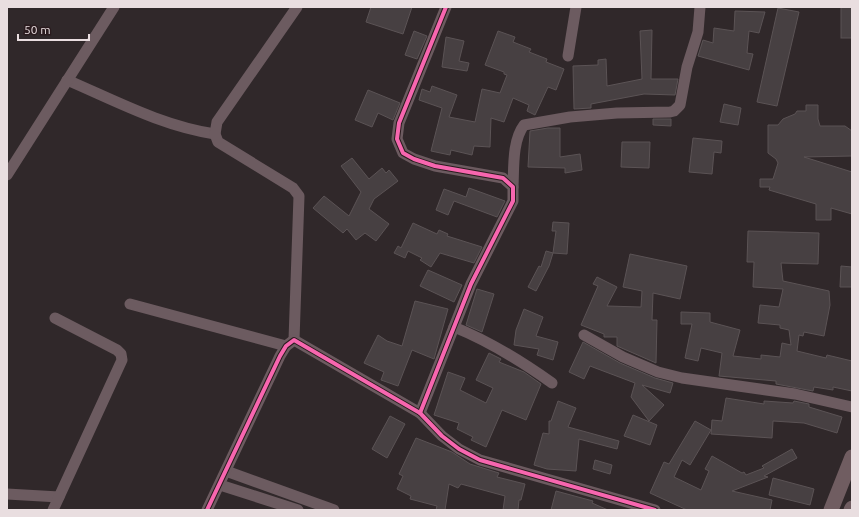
<svg xmlns="http://www.w3.org/2000/svg" width="859" height="517" viewBox="0 0 859 517" font-family="Ubuntu,sans-serif">
  <style>
    .building { fill: #474042; stroke: #5b5355 }
    .lines { fill: none; stroke-linecap: round; stroke-linejoin: round }
    .minor { stroke: #6c5b60; stroke-width: 11 }
    .secondary { stroke: #705d61; stroke-width: 15 }
    .cycleway-casing { stroke: #2a1b1e; stroke-width: 6 }
    .cycleway { stroke: #f766af; stroke-width: 4 }
  </style>
  <rect width="100%" height="100%" fill="#30282a"/>
  <g class="building">
    <path d="M371,7h41l-9,27 -37,-12z"/>
    <rect x="841" y="7" width="11" height="31"/>
    <path d="M778,8l21,4 -22,94 -20,-4z"/>
    <path d="M735,11l30,1 -6,21 -10,-2 -2,22 6,1 -4,16 -51,-14 5,-16 10,3 1,-15 20,3z"/>
    <path d="M652,30l-1,49h27l-3,16 -31,-1 -53,10v4l-17,1 -1,-43 25,-1v-5l8,-1 1,27 35,-7 -2,-48z"/>
    <path d="M414,31l13,5 -10,23 -12,-4z"/>
    <path d="M498,31l17,6 -2,5 18,7 -2,3 18,7 -1,3 18,7 -8,21 -8,-3 -13,28 -8,-4 2,-6 -16,-7 -9,24 -13,-4 -1,29 -16,-1 -2,9 -21,-5 -1,5 -19,-4 11,-43 -23,-8 3,-11 8,3 2,-6 25,9 -8,22 26,5 7,-33 18,4 7,-18 -3,-1v-2l-19,-7z"/>
    <path d="M446,37l18,4 -5,20 10,2 -2,8 -25,-4z"/>
    <path d="M368,90l32,13 -7,17 -15,-7 -6,14 -17,-7z"/>
    <path d="M724,104l17,4 -3,17 -18,-3z"/>
    <path d="M806,105h12v14l2,7h25l7,5v25l-48,1 48,15v42l-21,-6v12h-15v-16l-47,-14 1,-3h-10v-8h13l5,-16 -2,-4 -8,-6v-28h10l5,-6 12,-5 2,-3h9z"/>
    <path d="M653,119h18v7l-18,-1z"/>
    <path d="M548,128h12v29l20,-3 2,16 -17,3v-5l-37,-1 2,-36z"/>
    <path d="M693,138l29,3 -1,12 -7,-1 -2,22 -23,-2z"/>
    <path d="M622,142h28l-1,26 -28,-1z"/>
    <path d="M352,158l17,21 13,-11 4,5 3,-3 9,11 -24,18 -5,10 20,15 -13,17 -11,-8 -9,7 -9,-11 -4,4 -30,-25 11,-12 25,20 12,-24 -20,-26z"/>
    <path d="M469,188l36,13 -8,16 -43,-16 -6,14 -12,-5 8,-21 22,8z"/>
    <path d="M553,222l16,1 -2,31 -14,-1 3,-22h-4z"/>
    <path d="M413,223l24,11 2,-4 9,4 -1,2 35,11 -8,16 -34,-10 -9,14 -11,-7 2,-2 -14,-7 -3,7 -11,-5 4,-7 3,2z"/>
    <path d="M748,231l71,2 -1,31 -37,-1 2,18 46,10 1,14 -6,31 -20,-4 -1,4 -4,-1 -2,16 29,7 1,-3 25,6v30l-19,-4v3l-19,-3 -1,4 -37,-7v-3l-57,-5 3,-23 -21,-5 -3,13 -13,-3 7,-34h-11v-12l29,1v9l30,8 -7,26 28,3v-4l19,2 2,-14 9,2 -2,-15 -9,-2v-3l-22,-2 2,-18 19,2 4,-18 -30,-2 1,-25h-7z"/>
    <path d="M546,251l7,2 -4,13 -13,25 -8,-4 11,-21 2,1z"/>
    <path d="M630,254l57,12 -7,33 -27,-6 -1,27h5l-1,43 -39,-17v-9h-13v-3l-23,-9 17,-39 -5,-2 4,-7 20,10 -10,19 34,1 1,-16 -19,-4z"/>
    <path d="M841,266l11,1v20h-12z"/>
    <path d="M428,270l34,15 -8,17 -34,-16z"/>
    <path d="M477,289l17,5 -12,38 -16,-7z"/>
    <path d="M415,301l33,8 -14,50 -22,-9 -14,36 -17,-6 3,-8 -20,-9 14,-28 9,6 15,5z"/>
    <path d="M524,309l19,8 -7,19 22,6 -5,18 -16,-5 2,-6 -25,-4 2,-15z"/>
    <path d="M583,342l37,21 35,15 18,5 -3,10 -28,-8 22,20 -15,16 -18,-24 4,-14 -45,-17 -6,13 -15,-7z"/>
    <path d="M489,353l12,6 -2,3 25,10 17,12 -15,36 -24,-10 -16,37 -15,-7 2,-3 -16,-8 2,-6 -25,-8 14,-43 17,6 -5,12 26,13 7,-15 -17,-8z"/>
    <path d="M726,398l38,6v-3l29,2 1,-2 15,3v3l33,10 -5,16 -33,-10 -31,-2 -1,17 -61,-4 1,-14 10,1z"/>
    <path d="M558,401l18,7 -8,19 51,14 -2,8 -38,-10 -3,32 -29,-2 -13,-4 9,-32 6,1v-13h2z"/>
    <path d="M633,415l24,10 -7,20 -26,-9z"/>
    <path d="M390,416l15,8 -18,34 -15,-9z"/>
    <path d="M695,421l16,9 -21,35 -8,-5 -8,17 27,13 8,-19 -4,-2 7,-13 30,17 2,-1 2,3 18,-7 -2,-2 30,-17 5,9 -33,18 4,1 -36,14 40,9 -2,10h-83l-37,-17 14,-31 5,2z"/>
    <path d="M416,438l36,14 18,12 29,9 -2,4 28,7 -4,16h-2l-1,10h-15l2,-14 -44,-12 -3,4 -9,-4 -4,26h-9l1,-4 -27,-7 1,-3 -14,-7 6,-13 -4,-2z"/>
    <path d="M595,460l17,5 -2,9 -17,-5z"/>
    <path d="M773,478l41,11 -4,16 -41,-10z"/>
    <path d="M556,491l37,10 -1,2 16,7h-57z"/>
  </g>
  <g class="lines">
    <g class="minor">
      <path d="M568,56l8,-49"/>
      <path d="M67,80c49,21 95,46 148,54"/>
      <path d="M7,175l107,-168"/>
      <path d="M513,187c1,-19 -1,-46 11,-62l46,-8 47,-4 53,-1 4,-1 6,-6 7,-38 11,-35 2,-25"/>
      <path d="M130,304l156,42"/>
      <path d="M454,327c35,14 67,34 98,56"/>
      <path d="M584,335l39,22 35,15 24,6 113,16 57,13"/>
      <path d="M294,340l5,-144 -6,-8 -75,-46 -3,-8 2,-12 80,-115"/>
      <path d="M420,413l51,-129 42,-83v-14l-10,-9 -68,-12 -21,-7 -11,-6 -6,-14 2,-16 47,-116"/>
      <path d="M226,471l108,39"/>
      <path d="M220,485l78,25"/>
      <path d="M7,494l52,3"/>
      <path d="M53,510l69,-150 -1,-6 -4,-4 -62,-32"/>
      <path d="M207,510l73,-154 6,-10 8,-6 126,73 22,23 17,13 21,11 175,50"/>
    </g>
    <g class="secondary">
      <path d="M831,510l21,-53"/>
      <path d="M851,510l1,-2"/>
    </g>
    <g class="cycleway-casing">
      <g id="cycleway">
        <path d="M420,413l51,-129 42,-83v-14l-10,-9 -68,-12 -21,-7 -11,-6 -6,-14 2,-16 47,-116"/>
        <path d="M207,510l73,-154 6,-10 8,-6 126,73 22,23 17,13 21,11 175,50"/>
      </g>
    </g>
    <use href="#cycleway" class="cycleway"/>
  </g>
  <rect width="859" height="517" fill="none" stroke="#e9dee0" stroke-width="16"/>
  <path d="M18 34v6h71v-6" fill="none" stroke="#e9dee0" stroke-width="2"/>
  <text x="24" y="34" font-size="12" fill="#e9dee0" stroke="#2a1b1e" stroke-width="3" paint-order="stroke">50 m</text>
</svg>
